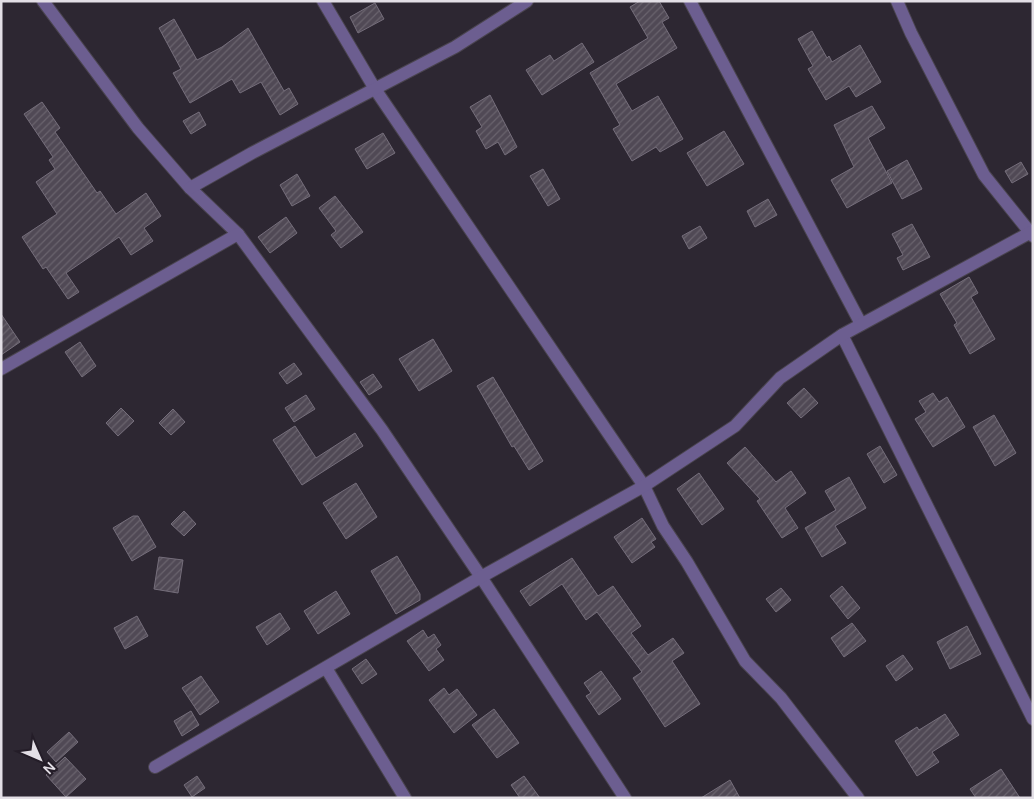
<svg xmlns="http://www.w3.org/2000/svg" width="1034" height="799" viewBox="0 0 1034 799" font-family="Manrope,sans-serif">
  <style>
    .building { fill: url(#building-hatch); stroke: #756e7b }
    .lines { fill: none; stroke-linecap: round; stroke-linejoin: round }
    .minor-casing { stroke: #4a444f; stroke-width: 14 }
    .minor { stroke: #6c5e90; stroke-width: 12 }
  </style>
  <defs>
    <pattern id="building-hatch" width="6" height="6" patternUnits="userSpaceOnUse" patternTransform="scale(1.25)"><rect width="6" height="6" fill="#504955"/><path d="M-1 1l2-2M0 6l6-6M5 7l2-2" fill="none" stroke="#69636d"/></pattern>
  </defs>
  <rect width="100%" height="100%" fill="#2d2732"/>
  <g class="building">
    <path d="M640,1h19l10,17 -7,4 15,26 -61,36 16,27 26,-15 25,43 -23,13 -4,-5 -24,14 -19,-32 7,-4 -30,-52 58,-35 -18,-31z"/>
    <path d="M375,3l9,16 -26,14 -8,-16z"/>
    <path d="M174,19l23,41 25,-13 26,-19 36,63 5,-3 9,16 -18,11 -19,-33 -21,11 -8,-14 -42,24 -17,-30 8,-4 -22,-41z"/>
    <path d="M812,31l15,27 2,-2 3,6 28,-17 21,37 -25,15 -7,-11 -23,14 -18,-31 5,-3 -15,-27z"/>
    <path d="M582,43l12,19 -52,33 -16,-25 24,-15 4,6z"/>
    <path d="M490,95l27,52 -12,8 -7,-13 -12,7 -10,-18 6,-4 -12,-20z"/>
    <path d="M42,102l18,26 -5,4 42,61 3,-2 16,23 30,-21 15,23 -17,12 9,13 -22,14 -12,-18 -53,36 13,19 -11,7 -22,-32 -3,2 -21,-32 35,-23 -21,-32 19,-13 -6,-9 4,-3 -29,-43z"/>
    <path d="M872,106l13,22 -17,10 24,45 -45,25 -16,-28 23,-13 -20,-42z"/>
    <path d="M199,112l7,13 -15,9 -8,-13z"/>
    <path d="M724,131l20,33 -37,22 -20,-33z"/>
    <path d="M383,133l12,20 -28,16 -12,-20z"/>
    <path d="M907,160l15,29 -20,10 -15,-28z"/>
    <path d="M1021,162l7,12 -16,9 -7,-12z"/>
    <path d="M543,169l17,30 -12,7 -18,-30z"/>
    <path d="M297,174l13,22 -18,10 -12,-21z"/>
    <path d="M335,196l28,36 -22,16 -10,-13 5,-4 -17,-23z"/>
    <path d="M768,199l9,16 -22,12 -8,-16z"/>
    <path d="M286,217l11,16 -27,20 -12,-16z"/>
    <path d="M912,224l18,33 -27,13 -6,-12 6,-3 -11,-21z"/>
    <path d="M700,226l7,12 -18,11 -7,-13z"/>
    <path d="M969,277l9,16 -7,4 24,42 -25,15 -16,-29 3,-2 -17,-29z"/>
    <path d="M1,314l19,28 -19,13z"/>
    <path d="M433,339l19,32 -33,20 -20,-32z"/>
    <path d="M80,342l16,24 -14,11 -17,-25z"/>
    <path d="M294,363l8,11 -15,10 -8,-11z"/>
    <path d="M373,374l9,13 -13,8 -9,-13z"/>
    <path d="M493,377l50,84 -14,9 -15,-24 -2,1 -35,-61z"/>
    <path d="M804,388l14,15 -17,15 -14,-15z"/>
    <path d="M933,393l6,9 8,-5 18,30 -32,20 -18,-28 11,-7 -7,-11z"/>
    <path d="M306,395l9,14 -21,13 -9,-14z"/>
    <path d="M121,408l13,13 -16,15 -12,-13z"/>
    <path d="M173,409l12,13 -14,13 -12,-12z"/>
    <path d="M994,415l22,38 -21,13 -22,-39z"/>
    <path d="M295,426l21,32 39,-25 8,13 -61,39 -29,-45z"/>
    <path d="M880,446l17,29 -13,8 -17,-29z"/>
    <path d="M745,447l31,35 15,-11 15,22 -21,15 13,20 -16,10 -25,-37 3,-2 -33,-36z"/>
    <path d="M699,473l25,36 -22,16 -25,-36z"/>
    <path d="M849,477l17,31 -31,18 11,17 -24,14 -17,-29 31,-18 -11,-19z"/>
    <path d="M356,483l21,34 -31,22 -23,-36z"/>
    <path d="M184,511l12,13 -12,12 -13,-12z"/>
    <path d="M133,516h5l18,31 -24,14 -19,-33z"/>
    <path d="M642,518l14,21 -5,3 4,5 -23,16 -18,-26z"/>
    <path d="M397,556l23,38v6l-24,14 -25,-43z"/>
    <path d="M159,557l24,3 -5,33 -24,-4z"/>
    <path d="M572,558l26,38 15,-10 28,40 -10,7 17,22 25,-17 11,15 -12,8 28,43 -35,23 -32,-49 9,-6 -45,-60 -11,8 -24,-36 -32,22 -10,-15z"/>
    <path d="M842,586l18,22 -12,11 -18,-23z"/>
    <path d="M781,588l10,12 -15,12 -10,-13z"/>
    <path d="M336,591l14,23 -32,20 -14,-23z"/>
    <path d="M280,613l10,16 -23,16 -11,-18z"/>
    <path d="M137,616l11,20 -23,13 -11,-21z"/>
    <path d="M852,623l14,18 -22,16 -13,-19z"/>
    <path d="M967,626l14,28 -31,15 -13,-27z"/>
    <path d="M423,630l5,8 6,-4 7,11 -5,4 8,11 -15,11 -22,-30z"/>
    <path d="M903,655l10,14 -17,12 -10,-15z"/>
    <path d="M366,659l11,15 -15,10 -10,-15z"/>
    <path d="M601,671l20,28 -22,16 -13,-19 5,-3 -7,-10z"/>
    <path d="M201,676l18,26 -19,13 -18,-27z"/>
    <path d="M444,688l5,7 8,-6 20,26 -23,18 -25,-33z"/>
    <path d="M494,709l25,34 -22,15 -25,-33z"/>
    <path d="M191,711l8,14 -17,11 -8,-15z"/>
    <path d="M945,714l14,21 -27,17 7,10 -22,14 -22,-35 22,-14 2,3z"/>
    <path d="M69,732l9,10 -22,20 -9,-10z"/>
    <path d="M65,757l21,22 -20,18 -20,-22z"/>
    <path d="M1001,769l19,29h-44l-6,-9z"/>
    <path d="M197,776l8,12 -13,9 -8,-12z"/>
    <path d="M524,776l16,22h-20l-9,-13z"/>
    <path d="M730,780l10,18h-39l21,-13z"/>
  </g>
  <g class="lines">
    <g class="minor-casing">
      <g id="minor">
        <path d="M43,1l95,127 52,60 48,46 144,196 99,147 144,221"/>
        <path d="M323,1l52,88 269,397 19,40 24,36 58,99 36,37 77,100"/>
        <path d="M690,1l171,323"/>
        <path d="M897,1l14,32 73,142 49,61"/>
        <path d="M190,188l62,-35 203,-106 72,-46"/>
        <path d="M842,335l191,384"/>
        <path d="M1,369l237,-135"/>
        <path d="M326,668l79,130"/>
        <path d="M155,767l326,-190 163,-91 91,-60 45,-48 62,-43 191,-104"/>
      </g>
    </g>
    <use href="#minor" class="minor"/>
  </g>
  <rect width="1034" height="799" fill="none" stroke="#e3dfe6" stroke-width="5"/>
  <g transform="translate(40 759) rotate(135)" stroke="#241d28" stroke-width="4" paint-order="stroke">
  <path d="M0-4L9 19L0 12L-9 19Z" fill="#e3dfe6"/>
  <text y="-8" font-size="14" font-weight="bold" text-anchor="middle" fill="#e3dfe6">N</text>
  </g>
</svg>
